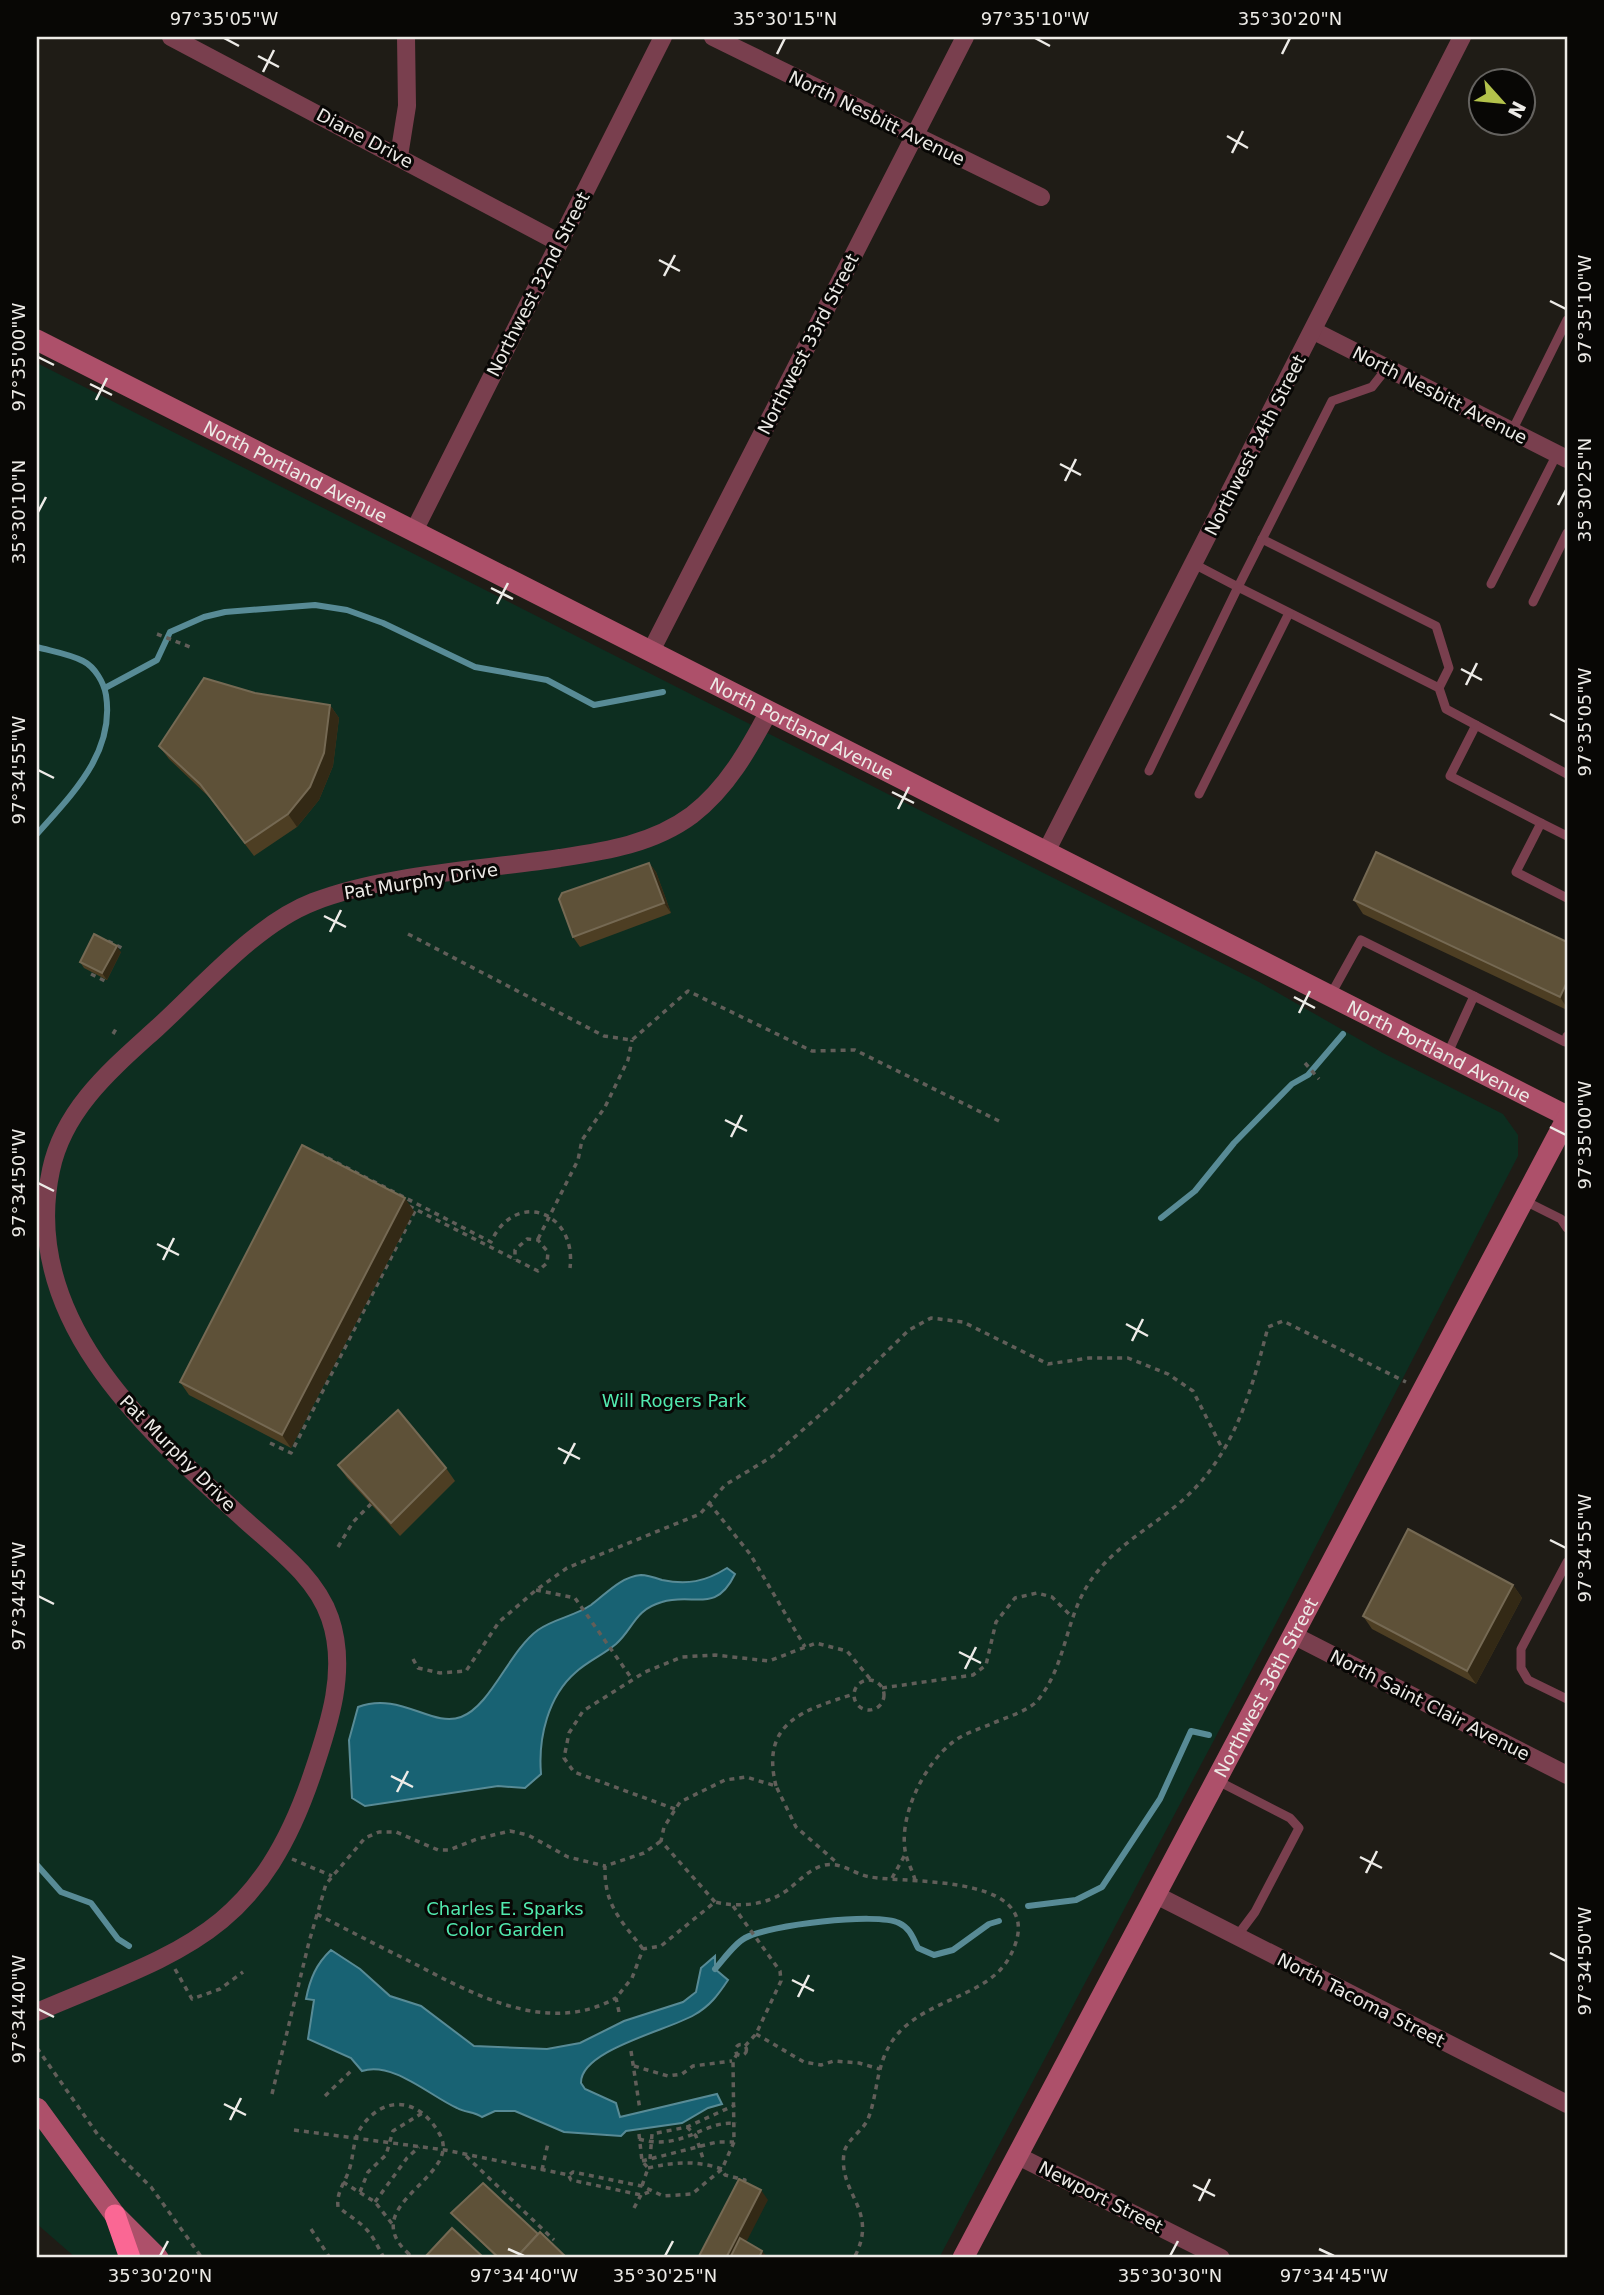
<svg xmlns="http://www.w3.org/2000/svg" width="1604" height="2295" viewBox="0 0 1604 2295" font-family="'DejaVu Sans',sans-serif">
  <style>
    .green { fill: #0d2e20 }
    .water { fill: #186273; stroke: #588b96; stroke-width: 2 }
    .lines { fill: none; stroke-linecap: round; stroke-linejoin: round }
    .stream { stroke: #588b96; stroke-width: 6 }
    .path { stroke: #615e59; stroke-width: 3.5; stroke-dasharray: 5 5; stroke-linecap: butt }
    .lane { stroke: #793f4e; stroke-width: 9 }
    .street { stroke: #793f4e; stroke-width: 18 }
    .secondary { stroke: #ad506a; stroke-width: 21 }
    .highway { stroke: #fa6794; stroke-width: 21 }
    .wall { fill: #4d3e23 }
    .shaded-wall { fill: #332915 }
    .building { fill: #5e5138; stroke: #756953; stroke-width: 2 }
    .ticks { fill: none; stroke: #edebe7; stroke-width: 2.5 }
    .labels { text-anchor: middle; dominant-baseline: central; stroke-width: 6; stroke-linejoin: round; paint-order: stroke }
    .street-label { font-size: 18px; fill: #edebe7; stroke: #080705 }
    .park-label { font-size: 18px; fill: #52eaaf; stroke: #080705 }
    .neatline { fill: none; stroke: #edebe7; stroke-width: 2.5 }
    .ticks-label { font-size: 18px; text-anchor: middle; fill: #edebe7 }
  </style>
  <rect width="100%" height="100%" fill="#1f1c16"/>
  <path class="green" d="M37,363l1222,619 124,71 120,61 15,21v21l-244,471 -335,631h-863l-39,-34z"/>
  <g class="water">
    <path d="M727,1568l8,6c-20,41 -41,18 -73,28 -28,8 -28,26 -46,42 -13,11 -28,17 -40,28 -28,24 -38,66 -35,102l-16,14 -27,-2 -133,20 -13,-8 -3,-58 9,-33c42,-16 74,21 103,10 30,-11 48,-66 77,-87 15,-11 37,-14 53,-25 15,-11 29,-28 50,-30 6,0 15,3 21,5 25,5 43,2 65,-12z"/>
    <path d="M331,1950l29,19 30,27 31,10 53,40 73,3 33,-6 44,-22 59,-19 13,-10 5,-24 14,-12v13l13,11c-10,15 -18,26 -34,35 -25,15 -114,35 -113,68l4,6 31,14 4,14 97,-23 5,10 -14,4 -26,15 -56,8 -5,5 -57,-4 -49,-21h-20l-13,6c-8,-6 -16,-4 -25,-9 -27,-12 -64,-47 -95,-37l-11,-13 -43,-19 6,-39 -8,-1c4,-20 10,-35 25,-49z"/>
  </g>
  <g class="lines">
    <g class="stream">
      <path d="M37,647c14,4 33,7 46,14 12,6 21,22 23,34 9,58 -34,99 -69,139"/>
      <path d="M105,688l52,-28 13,-28 34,-15 21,-5 90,-7 32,5 36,13 92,44 72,13 47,25 69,-13"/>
      <path d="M1161,1218l34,-27 39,-48 58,-59 16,-9 35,-41"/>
      <path d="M37,1865l24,27 30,11 27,36 11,7"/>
      <path d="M1028,1906l48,-6 26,-13 58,-88 31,-68 18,4"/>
      <path d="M715,1969c9,-10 19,-25 30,-31 23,-13 132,-26 154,-15 11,5 14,15 19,25l16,7 19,-5 36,-26 10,-3"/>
    </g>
    <g class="path">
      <path d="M157,634l33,13"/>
      <path d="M408,934l196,102 28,4 56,-49 124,60 43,-1 144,71"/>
      <path d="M108,941l14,7"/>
      <path d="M91,974l14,7"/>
      <path d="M113,1034l3,-5"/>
      <path d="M1305,1063l14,16"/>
      <path d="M319,1157l3,-2 169,87c24,-53 86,-31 79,26"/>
      <path d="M409,1206l129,65 9,-8 1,-11 -10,-12 -11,-1 -12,11v10"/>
      <path d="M538,1239l40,-79 4,-20 23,-33 23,-47 4,-20"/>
      <path d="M270,1443l21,10 125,-244"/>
      <path d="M709,1503l41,51 55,93"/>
      <path d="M338,1547l15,-25 18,-18"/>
      <path d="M536,1590l39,8 57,81"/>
      <path d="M413,1659l5,9 22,5 26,-2 33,-49 37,-32 31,-22 133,-54 25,-29 48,-29 65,-57 71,-69 22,-12 32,4 85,42 41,-6h39l40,16 25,17 30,59"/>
      <circle cx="869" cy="1695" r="15"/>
      <path d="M882,1688l91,-13 13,-10 10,-43 19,-24 22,-5 15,4 20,20"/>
      <path d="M776,1786c-16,-64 28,-76 78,-92"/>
      <path d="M675,1809l-101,-37 -10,-14 5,-25 14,-22 62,-39 37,-15 33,-2 54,6 47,-18 31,8 24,29"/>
      <path d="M292,1859l40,17"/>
      <path d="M892,1878l14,-25"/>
      <path d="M915,1880c-2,-8 -7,-17 -9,-25 -9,-37 18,-91 47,-113 10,-8 26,-13 38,-18 13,-6 38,-13 47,-24 29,-36 27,-83 53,-120 25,-36 64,-54 95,-83 49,-45 66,-108 82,-170l15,-6 123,61"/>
      <path d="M715,1902l-54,-61 3,-14 16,-25 45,-22 21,-3 30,9 20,41 40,35"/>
      <path d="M733,1906l47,65 1,10 -25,53 -11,12"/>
      <path d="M317,1914c32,17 64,33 96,49 62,32 135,73 203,35"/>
      <path d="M643,1949c-23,-30 -39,-44 -38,-83l39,-13 17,-12"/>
      <path d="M175,1969l17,30 28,-10 23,-17"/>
      <path d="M619,2012l-3,-14 16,-20 11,-29 18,-3 54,-44c26,6 54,3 75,-14 11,-9 21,-20 35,-23 17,-3 29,9 45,12 43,7 186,-4 139,81 -25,45 -103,40 -125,99 -8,20 -8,42 -16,62 -5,12 -22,21 -24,34 -6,42 36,57 10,105"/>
      <path d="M756,2034l48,28 17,3 13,-4 25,2 21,6"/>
      <circle cx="741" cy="2050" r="5.5"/>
      <path d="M37,2048l61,87 53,52 51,71"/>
      <path d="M631,2051l9,59"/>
      <path d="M634,2066l34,10 14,-2 11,-8 39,-5"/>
      <path d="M272,2094l37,-152 17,-58 39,-46 14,-6h17l42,18h11l28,-11 33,-8 18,4 40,22 37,9"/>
      <path d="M325,2096l28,-27"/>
      <path d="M687,2127l9,9 8,26"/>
      <path d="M294,2130l151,20 124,25 4,-3 69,14 21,10 29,-2 30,-25 12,-27 -1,-81 4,-7"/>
      <path d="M639,2134l3,27 6,7 -6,18"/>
      <path d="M639,2139c44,13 68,-21 97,-15"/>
      <path d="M466,2156l88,84"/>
      <path d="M650,2159l2,-25 35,-7 48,-22"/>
      <path d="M642,2161l75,-19h17"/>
      <path d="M648,2168c27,-6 47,-8 74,1l3,6 20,5 -3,6"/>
      <path d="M542,2170l6,-27"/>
      <path d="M569,2176l2,4 70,15 8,-3"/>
      <path d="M343,2182l32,20 18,23"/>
      <path d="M360,2192l8,-20 18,-17 7,-24 31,-19"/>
      <path d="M375,2202l32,-44 12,-11"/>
      <path d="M634,2208l7,-13"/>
      <path d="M311,2229l19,29"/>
      <path d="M318,2258h11"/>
      <path d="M384,2258c-17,-33 -17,-29 -46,-51 -2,-16 8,-25 12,-40 4,-14 3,-29 12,-41 24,-33 58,-26 77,7 27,44 -86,71 -30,121l-4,4"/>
    </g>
    <g class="lane">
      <path d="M1512,431l55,-111"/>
      <path d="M1262,539l174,87 13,42 -10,20"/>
      <path d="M1194,564l44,23 94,-186 40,-14 15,-19"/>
      <path d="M1491,584l66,-130"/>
      <path d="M1533,602l34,-69"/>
      <path d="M1476,725l-26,51 91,47"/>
      <path d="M1149,771l89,-184 201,101 7,21 121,65"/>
      <path d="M1199,794l90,-181"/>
      <path d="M1567,836l-26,-13 -25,49 51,26"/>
      <path d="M1330,996l31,-56 113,56"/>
      <path d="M1447,1055l27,-59 91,46 2,-6"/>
      <path d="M1525,1201l36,18 6,9"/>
      <path d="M1567,1562l-46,87v19l7,12 39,19"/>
      <path d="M1216,1780l74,38 9,10 -44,84 -18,24"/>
    </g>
    <g class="street">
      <path d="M171,37l387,205"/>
      <path d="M713,37l328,160"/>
      <path d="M399,156l8,-50 -1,-69"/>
      <path d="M1314,331l253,128"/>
      <path d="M414,531l249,-494"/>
      <path d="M651,651l314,-614"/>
      <path d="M1046,852l416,-815"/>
      <path d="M1293,1635l274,140"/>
      <path d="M1156,1895l411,209"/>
      <path d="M37,2012c143,-61 220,-76 275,-237 17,-50 36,-105 18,-157 -14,-41 -54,-70 -85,-98 -99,-90 -226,-201 -194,-350 13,-62 62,-102 106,-142 45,-41 99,-104 156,-126 72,-28 169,-32 247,-44 46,-7 93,-14 132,-43 35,-27 57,-66 77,-104"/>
      <path d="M1018,2156l203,102"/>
    </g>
    <g class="secondary">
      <path id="s1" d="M37,340l1530,776"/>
      <path d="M37,2108l78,107 43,43"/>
      <path id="s2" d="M963,2258l604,-1140"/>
    </g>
    <path class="highway" d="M115,2215l15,43"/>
  </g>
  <g class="wall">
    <path d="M255,693l75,12 9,13 -6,48 -14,34 -22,27 -43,29 -45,-59 -40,-38 -10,-13z"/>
    <path d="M649,863l7,9 15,41 -91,34 -7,-10z"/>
    <path d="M1354,900l213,42v68l-204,-96z"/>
    <path d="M121,952l-14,28 -23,-12 -4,-6z"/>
    <path d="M414,1211l-123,237 -102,-53 -9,-13z"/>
    <path d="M338,1465l108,3 9,13 -55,55 -53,-58z"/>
    <path d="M1513,1585l9,13 -46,86 -104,-55 -9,-13z"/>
    <path d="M451,2213l87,21 29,24h-70z"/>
  </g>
  <g class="shaded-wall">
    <path d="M330,705l9,13 -6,48 -14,34 -22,27 -9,-13z"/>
    <path d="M649,863l7,9 15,41 -7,-10z"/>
    <path d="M117,946l4,6 -14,28 -5,-7z"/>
    <path d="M1567,982v26l-7,-11z"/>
    <path d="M405,1198l9,13 -123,237 -9,-13z"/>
    <path d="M1513,1585l9,13 -46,86 -9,-13z"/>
    <path d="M761,2190l7,10 -30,58h-12z"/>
    <path d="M762,2251l6,7h-9z"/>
  </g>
  <g class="building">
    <path d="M204,678l51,15 75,12 -6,48 -14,34 -22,27 -43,29 -45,-59 -41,-38z"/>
    <path d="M1376,852l191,90v40l-7,15 -206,-97z"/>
    <path d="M649,863l15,40 -91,34 -14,-38 3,-6z"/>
    <path d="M94,934l23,12 -15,27 -22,-11z"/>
    <path d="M302,1145l103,53 -123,237 -102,-53z"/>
    <path d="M398,1410l48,58 -55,55 -53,-58z"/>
    <path d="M1408,1529l105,56 -46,86 -104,-55z"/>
    <path d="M739,2179l22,11 -35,68h-28z"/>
    <path d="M483,2183l55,51 -22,24h-17l-48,-45z"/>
    <path d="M452,2228l32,30h-60z"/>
    <path d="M540,2232l27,26h-51z"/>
    <path d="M740,2238l22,13 -3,7h-29z"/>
  </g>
  <path class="ticks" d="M224,38l15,8M1035,38l15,8M777,54l8,-16M1282,54l8,-16M258,56l21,11M263,72l11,-22M1227,136l21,12M1232,153l11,-22M659,260l21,11M664,276l11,-21M1550,301l16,8M38,357l16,8M90,384l22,11M96,400l11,-22M1060,464l21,11M1065,481l11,-22M1558,505l8,-15M38,512l8,-15M491,588l22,11M497,604l11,-21M1461,669l21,11M1466,685l11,-22M1550,714l16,8M38,770l16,8M892,792l22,11M898,809l11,-22M324,916l22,11M330,932l11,-22M1294,997l21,11M1299,1013l11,-22M725,1120l22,11M1550,1127l16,8M731,1137l11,-22M38,1183l16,8M157,1244l22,11M163,1260l11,-22M1126,1324l22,12M1132,1341l11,-22M558,1448l22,11M564,1464l11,-21M1550,1540l16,8M38,1596l16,8M959,1652l22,11M965,1669l11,-22M391,1776l22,11M397,1792l11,-21M1360,1857l22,11M1366,1873l11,-22M1550,1953l16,8M792,1980l22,11M798,1997l11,-22M38,2009l16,8M224,2104l22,11M230,2120l11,-22M1193,2185l22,11M1199,2201l11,-22M508,2249l16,7M1319,2249l15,7M160,2256l8,-15M665,2256l8,-15M1170,2256l8,-15"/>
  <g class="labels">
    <g class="street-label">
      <text transform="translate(877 118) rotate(26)">North Nesbitt Avenue</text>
      <text transform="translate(365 138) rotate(28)">Diane Drive</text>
      <text transform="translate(538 284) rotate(-63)">Northwest 32nd Street</text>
      <text transform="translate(808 344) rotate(-63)">Northwest 33rd Street</text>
      <text transform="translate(1440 395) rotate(27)">North Nesbitt Avenue</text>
      <text transform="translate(1255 445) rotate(-63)">Northwest 34th Street</text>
      <text stroke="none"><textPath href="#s1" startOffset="290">North Portland Avenue</textPath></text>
      <text stroke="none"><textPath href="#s1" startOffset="858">North Portland Avenue</textPath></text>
      <text transform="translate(421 881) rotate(-9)">Pat Murphy Drive</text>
      <text stroke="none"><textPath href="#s1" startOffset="1572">North Portland Avenue</textPath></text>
      <text transform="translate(178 1453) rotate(45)">Pat Murphy Drive</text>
      <text stroke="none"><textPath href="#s2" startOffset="646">Northwest 36th Street</textPath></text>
      <text transform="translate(1430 1705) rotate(27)">North Saint Clair Avenue</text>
      <text transform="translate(1361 2000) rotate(27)">North Tacoma Street</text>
      <text transform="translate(1101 2197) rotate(27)">Newport Street</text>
    </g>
    <g class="park-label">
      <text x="674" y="1400">Will Rogers Park</text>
      <text x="505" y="1908">Charles E. Sparks<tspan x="505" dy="21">Color Garden</tspan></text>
    </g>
  </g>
  <rect width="1604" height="2295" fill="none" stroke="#080705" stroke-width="77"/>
  <g transform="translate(1502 102) rotate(117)"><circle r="33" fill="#080705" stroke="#64625f" stroke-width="2"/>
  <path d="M0-5L12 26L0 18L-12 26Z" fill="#b3c24b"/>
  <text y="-10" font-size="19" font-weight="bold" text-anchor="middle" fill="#edebe7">N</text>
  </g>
  <rect x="38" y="38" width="1528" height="2218" class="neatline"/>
  <g class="ticks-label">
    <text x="224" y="25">97°35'05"W</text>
    <text x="785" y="25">35°30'15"N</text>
    <text x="1035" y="25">97°35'10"W</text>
    <text x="1290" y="25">35°30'20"N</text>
    <text transform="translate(1585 309) rotate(-90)" y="6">97°35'10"W</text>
    <text transform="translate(19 357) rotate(-90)" y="6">97°35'00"W</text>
    <text transform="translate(1585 490) rotate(-90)" y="6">35°30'25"N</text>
    <text transform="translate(19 512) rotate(-90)" y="6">35°30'10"N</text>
    <text transform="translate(1585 722) rotate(-90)" y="6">97°35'05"W</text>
    <text transform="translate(19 770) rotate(-90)" y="6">97°34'55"W</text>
    <text transform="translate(1585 1135) rotate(-90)" y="6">97°35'00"W</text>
    <text transform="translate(19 1183) rotate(-90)" y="6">97°34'50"W</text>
    <text transform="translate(1585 1548) rotate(-90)" y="6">97°34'55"W</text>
    <text transform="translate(19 1596) rotate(-90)" y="6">97°34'45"W</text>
    <text transform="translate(1585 1961) rotate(-90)" y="6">97°34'50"W</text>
    <text transform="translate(19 2009) rotate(-90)" y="6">97°34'40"W</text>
    <text x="160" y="2282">35°30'20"N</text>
    <text x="524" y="2282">97°34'40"W</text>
    <text x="665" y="2282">35°30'25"N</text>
    <text x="1170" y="2282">35°30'30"N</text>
    <text x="1334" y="2282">97°34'45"W</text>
  </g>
</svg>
